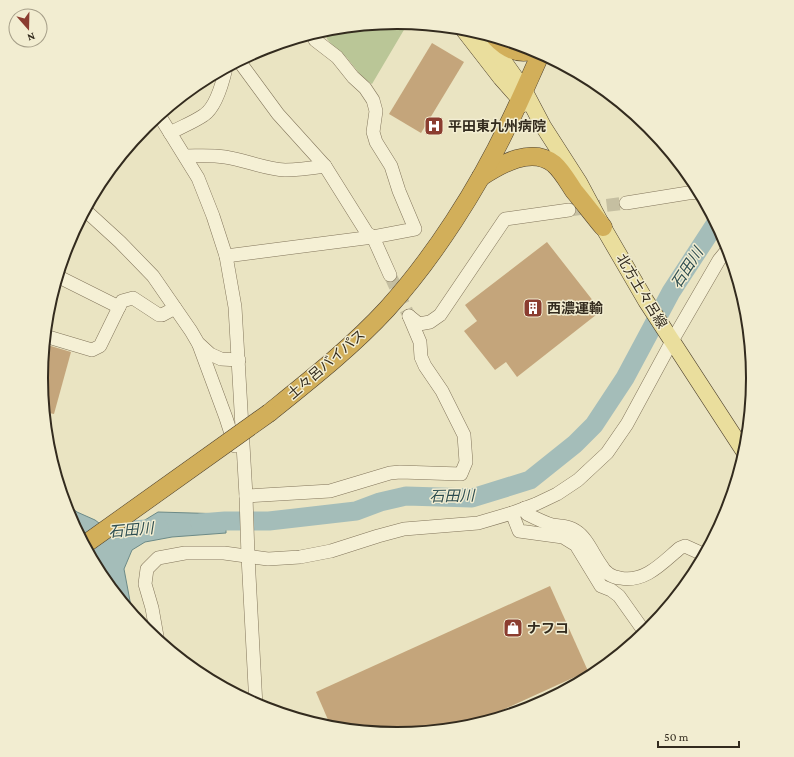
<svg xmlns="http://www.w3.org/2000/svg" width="794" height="757" viewBox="0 0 794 757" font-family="'Crimson Pro','Noto Sans JP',serif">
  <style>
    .green { fill: #bac697 }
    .water { fill: #a4bdb9; stroke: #6c8a87 }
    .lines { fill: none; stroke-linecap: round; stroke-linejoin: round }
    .river { stroke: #a4bdb9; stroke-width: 19 }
    .building { fill: #c4a57b }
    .minor-tunnel { stroke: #c5bfa1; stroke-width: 13; stroke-dasharray: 13 6; stroke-linecap: butt }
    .minor-casing { stroke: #82755b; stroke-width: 14 }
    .major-casing { stroke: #50432f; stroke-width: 17 }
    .highway-casing { stroke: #50432f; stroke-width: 19 }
    .minor { stroke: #f5f0d5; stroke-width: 13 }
    .major { stroke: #eade9d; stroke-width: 16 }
    .highway { stroke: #d2af5a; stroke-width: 18 }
    .highway-bridge-casing { stroke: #50432f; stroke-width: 19; stroke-linecap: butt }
    .highway-bridge { stroke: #d2af5a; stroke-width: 18 }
    .labels { text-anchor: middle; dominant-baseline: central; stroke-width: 3; stroke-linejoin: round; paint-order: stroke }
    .poi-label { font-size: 14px; font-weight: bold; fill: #332b1e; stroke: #f2edd1; text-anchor: start }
    .street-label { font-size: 14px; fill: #332b1e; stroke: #f2edd1 }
    .water-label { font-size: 15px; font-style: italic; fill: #2e4e51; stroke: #f2edd1 }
    .rim { fill: none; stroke: #332b1e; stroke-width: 2 }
  </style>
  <rect width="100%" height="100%" fill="#eae4c2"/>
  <path class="green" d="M397,22l11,1 -36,61 -9,-6 -16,-20 -13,-11 -7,-8 -2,-9z"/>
  <path class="water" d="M64,502l13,10 18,8 25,19h6l14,-16 18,-11 68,2v19l-54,4 -27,5 -13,8 -8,19 9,48 -33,-41 -32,-61z"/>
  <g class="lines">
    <g class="river">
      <path d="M200,523l25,-2h44l87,-10 24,-9 26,-6 66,2 58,-18 45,-36 19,-19 31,-47 46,-86 45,-69"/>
      <path d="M93,533l66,-5"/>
    </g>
  </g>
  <g class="building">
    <path d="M432,43l32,19 -43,71 -32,-19z"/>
    <path d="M547,242l54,69 -84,66 -11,-15 -11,8 -31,-39 13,-10 -12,-16z"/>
    <path d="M44,344l27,8 -17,62 -10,-2 -4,-34z"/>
    <path d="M550,586l38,85 -127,58 -64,6 -65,-6 -16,-37z"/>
  </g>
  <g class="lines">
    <g class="minor-tunnel">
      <path d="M569,210l57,-7"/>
      <path d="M390,275l19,41"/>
    </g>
    <g class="minor-casing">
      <g id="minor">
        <path d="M239,61l39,53 47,52 42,67 6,4 17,38"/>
        <path d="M159,115l39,63 15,38 13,40 9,51 11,189 2,60 8,150"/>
        <path d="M170,133c11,-6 24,-11 34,-18 12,-8 19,-34 22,-47"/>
        <path d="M185,156c14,0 26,-1 40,1 20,3 40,12 60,13 14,0 27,-2 40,-4"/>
        <path d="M626,203l62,-10 12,-1"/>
        <path d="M85,210l35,32 33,34 38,55 7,12 12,11 11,5 18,1"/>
        <path d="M226,256l147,-19 42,-8 -16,-38 -8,-25 -15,-24 -3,-10 3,-21 -3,-11 -8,-12 -12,-11 -16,-20 -22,-17 -1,-7"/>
        <path d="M57,276l62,31"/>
        <path d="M409,316l10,8 11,-2 10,-7 65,-96 64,-9"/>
        <path d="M45,336l47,14 8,-4 22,-45 11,-3 26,17h3l13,-7"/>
        <path d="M199,345l27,73 9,28"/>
        <path d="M246,496l84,-5 60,-18 10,-1 61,2 5,-12 -2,-27 -22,-44 -17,-25 -4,-9 -1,-15 -11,-26"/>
        <path d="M525,508l2,6c8,4 16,8 25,11 8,1 18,1 24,6 11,7 17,23 25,34 4,8 10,12 19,13 25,5 42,-15 60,-30l5,-2 20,9"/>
        <path d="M512,513l7,18 44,6 13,8 25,41 10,4 8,6 27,38"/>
        <path d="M158,642l-6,-34 -7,-24 2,-15 11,-11 27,-5h39l44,6 32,-2 31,-6 47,-15 26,-7 74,-6 34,-10 24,-9 21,-10 21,-14 29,-27 20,-29 45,-83 47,-81 9,-11"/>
      </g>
    </g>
    <g class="major-casing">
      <g id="major">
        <path d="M463,29l38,49 23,26"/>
        <path d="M485,35l39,55 19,36 36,56 24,45 43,74 99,152"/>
      </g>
    </g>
    <g class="highway-casing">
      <g id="highway">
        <path d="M495,37c11,12 23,19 40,13"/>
        <path d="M481,177c20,-13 51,-31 73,-13 8,7 14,18 20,27 10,12 19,24 29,36"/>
        <path d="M269,413c41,-33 83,-66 118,-104 47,-52 91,-121 121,-184 12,-24 22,-48 33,-72"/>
      </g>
    </g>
    <use href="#minor" class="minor"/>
    <use href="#major" class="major"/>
    <use href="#highway" class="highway"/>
    <g class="highway-bridge-casing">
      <path id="highway-bridge" d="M84,545l185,-132"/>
    </g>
    <use href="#highway-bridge" class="highway-bridge"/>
  </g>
  <defs>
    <g id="hospital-square" transform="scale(1)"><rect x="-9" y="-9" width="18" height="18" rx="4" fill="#8b3d30" stroke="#f2edd1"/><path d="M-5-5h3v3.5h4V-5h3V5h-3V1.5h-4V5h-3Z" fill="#fff"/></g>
    <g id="building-square" transform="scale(1)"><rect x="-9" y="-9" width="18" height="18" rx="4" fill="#8b3d30" stroke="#f2edd1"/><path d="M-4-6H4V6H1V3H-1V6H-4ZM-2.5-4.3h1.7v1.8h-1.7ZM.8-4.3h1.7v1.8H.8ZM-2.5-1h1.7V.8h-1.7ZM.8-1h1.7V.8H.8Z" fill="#fff"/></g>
    <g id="shop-square" transform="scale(1)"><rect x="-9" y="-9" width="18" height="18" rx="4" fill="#8b3d30" stroke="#f2edd1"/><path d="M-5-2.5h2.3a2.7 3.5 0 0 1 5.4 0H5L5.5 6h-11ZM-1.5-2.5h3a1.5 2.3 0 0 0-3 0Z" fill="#fff"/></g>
  </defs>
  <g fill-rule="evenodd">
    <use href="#hospital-square" x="434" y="126"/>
    <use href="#building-square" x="533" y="308"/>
    <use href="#shop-square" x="513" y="628"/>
  </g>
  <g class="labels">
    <g class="poi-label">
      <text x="448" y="126">平田東九州病院</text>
      <text x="547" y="308">西濃運輸</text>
      <text x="527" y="628">ナフコ</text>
    </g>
    <g class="street-label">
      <text transform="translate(642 291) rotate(59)">北方土々呂線</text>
      <text transform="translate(326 364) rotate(-41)">土々呂バイパス</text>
    </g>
    <g class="water-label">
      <text transform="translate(687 268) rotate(-57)">石田川</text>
      <text transform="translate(452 496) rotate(-1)">石田川</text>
      <text transform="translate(131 530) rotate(-5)">石田川</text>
    </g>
  </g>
  <path d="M0 0H794V757H0ZM48 378a349 349 0 1 1 698 0a349 349 0 1 1-698 0Z" fill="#f2edd1" fill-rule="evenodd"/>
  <path class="rim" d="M48 378a349 349 0 1 1 698 0a349 349 0 1 1-698 0Z"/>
  <g transform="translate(28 28) rotate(160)"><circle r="19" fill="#f2edd1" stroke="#a69f89"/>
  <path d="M0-3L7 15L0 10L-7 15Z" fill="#8b3d30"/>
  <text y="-6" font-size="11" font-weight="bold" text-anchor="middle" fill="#332b1e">N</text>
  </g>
  <path d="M658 741v6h81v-6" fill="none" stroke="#332b1e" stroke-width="2"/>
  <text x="664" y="741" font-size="12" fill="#332b1e" stroke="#f2edd1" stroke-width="3" paint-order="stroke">50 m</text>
</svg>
